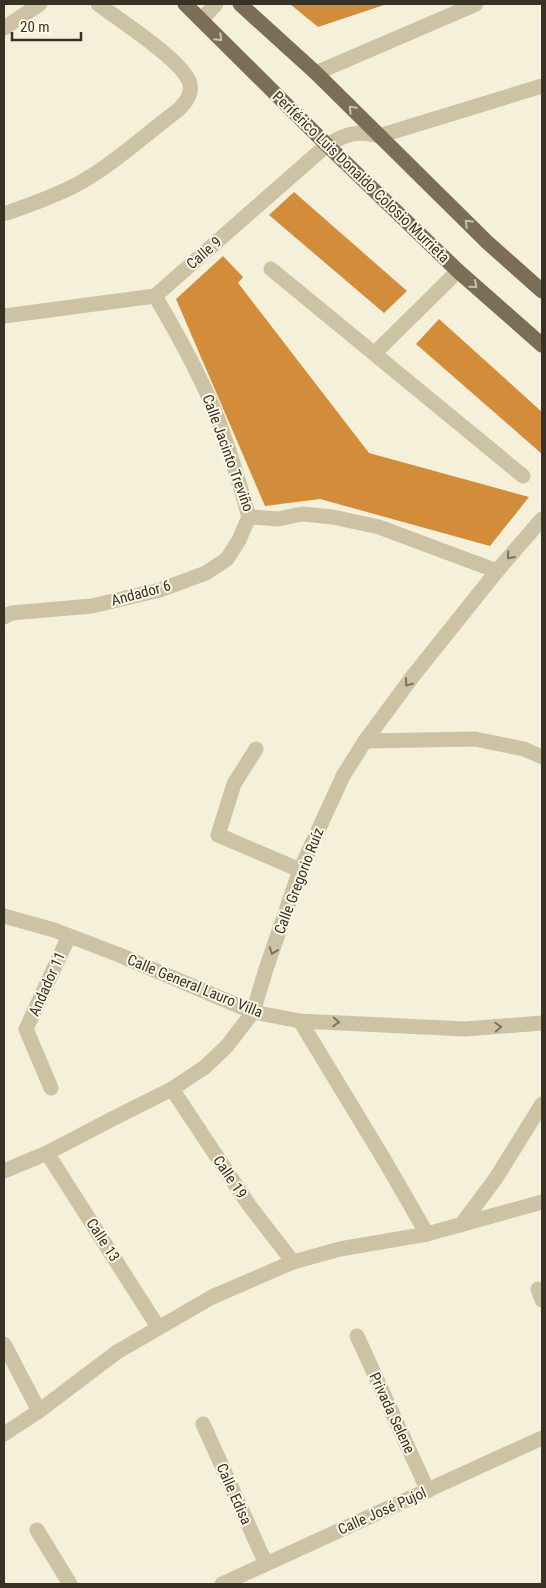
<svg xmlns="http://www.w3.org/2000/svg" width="546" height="1588" viewBox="0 0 546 1588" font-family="'Roboto Condensed',sans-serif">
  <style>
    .building { fill: #d38c39 }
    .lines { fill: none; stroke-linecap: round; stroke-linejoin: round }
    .minor { stroke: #cdc3a4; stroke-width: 15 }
    .major { stroke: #7c6e56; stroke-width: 15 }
    .oneway { stroke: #c8c1ac }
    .oneway2 { stroke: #7b735f }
    .labels { text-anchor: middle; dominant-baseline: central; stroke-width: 4; stroke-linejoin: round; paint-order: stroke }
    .street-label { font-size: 15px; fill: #383126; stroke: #fbf8e6 }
  </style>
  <rect width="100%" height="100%" fill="#f4f0d9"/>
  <g class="building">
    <path d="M290,4h97l-69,23z"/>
    <path d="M294,192l113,99 -23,22 -115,-98z"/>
    <path d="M223,256l20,21 -5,6 131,170 160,44 -39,49 -170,-47 -55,7 -89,-207z"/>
    <path d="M439,319l103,93v42l-126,-110z"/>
  </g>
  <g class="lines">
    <g class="minor">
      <path d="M201,20l15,-16"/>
      <path d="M4,28l36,-24"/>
      <path d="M316,73l160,-69"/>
      <path d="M4,214c23,-8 46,-16 68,-27 36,-18 73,-52 106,-77 8,-8 14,-15 12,-26 -5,-22 -72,-65 -92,-80"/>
      <path d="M271,269l252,207"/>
      <path d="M155,296c22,37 43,75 60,116 14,34 24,70 34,105"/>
      <path d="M4,316l151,-20 172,-151c19,-11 30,-15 52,-9l163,-50"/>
      <path d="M375,353l83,-82"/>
      <path d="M249,517l29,2 24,-5 31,3 46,10 118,44"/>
      <path d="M4,617l7,-4 81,-7 68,-16 46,-17 21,-14 12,-19 10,-23"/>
      <path d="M365,741l110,-2 49,10 18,8"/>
      <path d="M256,749l-22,35 -16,51 82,35"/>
      <path d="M4,916l50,14 63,24 136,58 47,9 165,8 77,-6"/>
      <path d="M300,1021l85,140 42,73"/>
      <path d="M51,1088l-25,-59 43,-93"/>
      <path d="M172,1089l77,116 44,57"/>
      <path d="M47,1153l111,174"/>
      <path d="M4,1171l43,-18 71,-37 54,-27 33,-22 22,-21 26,-34 13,-43 34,-99 43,-94 22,-35 48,-65 84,-105 45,-52"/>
      <path d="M461,1225l35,-47 46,-74"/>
      <path d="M538,1289l4,11"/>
      <path d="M357,1336l71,155"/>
      <path d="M4,1344l35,67"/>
      <path d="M203,1424l63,140"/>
      <path d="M4,1434l35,-23 78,-59 95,-55 81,-35 47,-13 87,-15 115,-32"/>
      <path d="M37,1530l33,54"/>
      <path d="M222,1584l320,-146"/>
    </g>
    <g class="major">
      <path d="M185,4l142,141 131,126 84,74"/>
      <path d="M240,4l76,69 171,169 55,49"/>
    </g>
  </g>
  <defs><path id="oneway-chevron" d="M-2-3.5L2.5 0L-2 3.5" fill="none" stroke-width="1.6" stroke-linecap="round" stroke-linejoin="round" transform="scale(1.25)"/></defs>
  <g class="oneway">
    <use href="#oneway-chevron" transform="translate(219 38) rotate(45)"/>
    <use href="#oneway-chevron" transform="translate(352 109) rotate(-135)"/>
    <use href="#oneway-chevron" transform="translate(468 223) rotate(-136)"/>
    <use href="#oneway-chevron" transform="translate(474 285) rotate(41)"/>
  </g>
  <g class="oneway2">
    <use href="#oneway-chevron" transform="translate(510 556) rotate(131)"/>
    <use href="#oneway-chevron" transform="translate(408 683) rotate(127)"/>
    <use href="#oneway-chevron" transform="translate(273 951) rotate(110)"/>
    <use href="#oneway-chevron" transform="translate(336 1022) rotate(3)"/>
    <use href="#oneway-chevron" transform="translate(498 1027) rotate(-3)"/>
  </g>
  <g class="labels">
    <g class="street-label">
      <text transform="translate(361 177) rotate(44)">Periférico Luis Donaldo Colosio Murrieta</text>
      <text transform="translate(204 253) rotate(-41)">Calle 9</text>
      <text transform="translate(228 453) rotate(70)">Calle Jacinto Treviño</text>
      <text transform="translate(141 593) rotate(-15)">Andador 6</text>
      <text transform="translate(299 881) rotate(-69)">Calle Gregorio Ruíz</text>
      <text transform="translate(47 984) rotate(-66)">Andador 11</text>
      <text transform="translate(195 986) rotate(22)">Calle General Lauro Villa</text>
      <text transform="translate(230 1177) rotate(56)">Calle 19</text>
      <text transform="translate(103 1240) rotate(57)">Calle 13</text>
      <text transform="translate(392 1413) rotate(65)">Privada Selene</text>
      <text transform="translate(234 1494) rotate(66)">Calle Edisa</text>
      <text transform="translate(382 1511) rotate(-24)">Calle José Pujol</text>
    </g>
  </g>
  <rect width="546" height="1588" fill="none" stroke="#383126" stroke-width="10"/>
  <path d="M12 32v8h69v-8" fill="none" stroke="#383126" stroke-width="2.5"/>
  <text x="20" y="32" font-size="15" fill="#383126" stroke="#fbf8e6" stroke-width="4" paint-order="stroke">20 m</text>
</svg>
